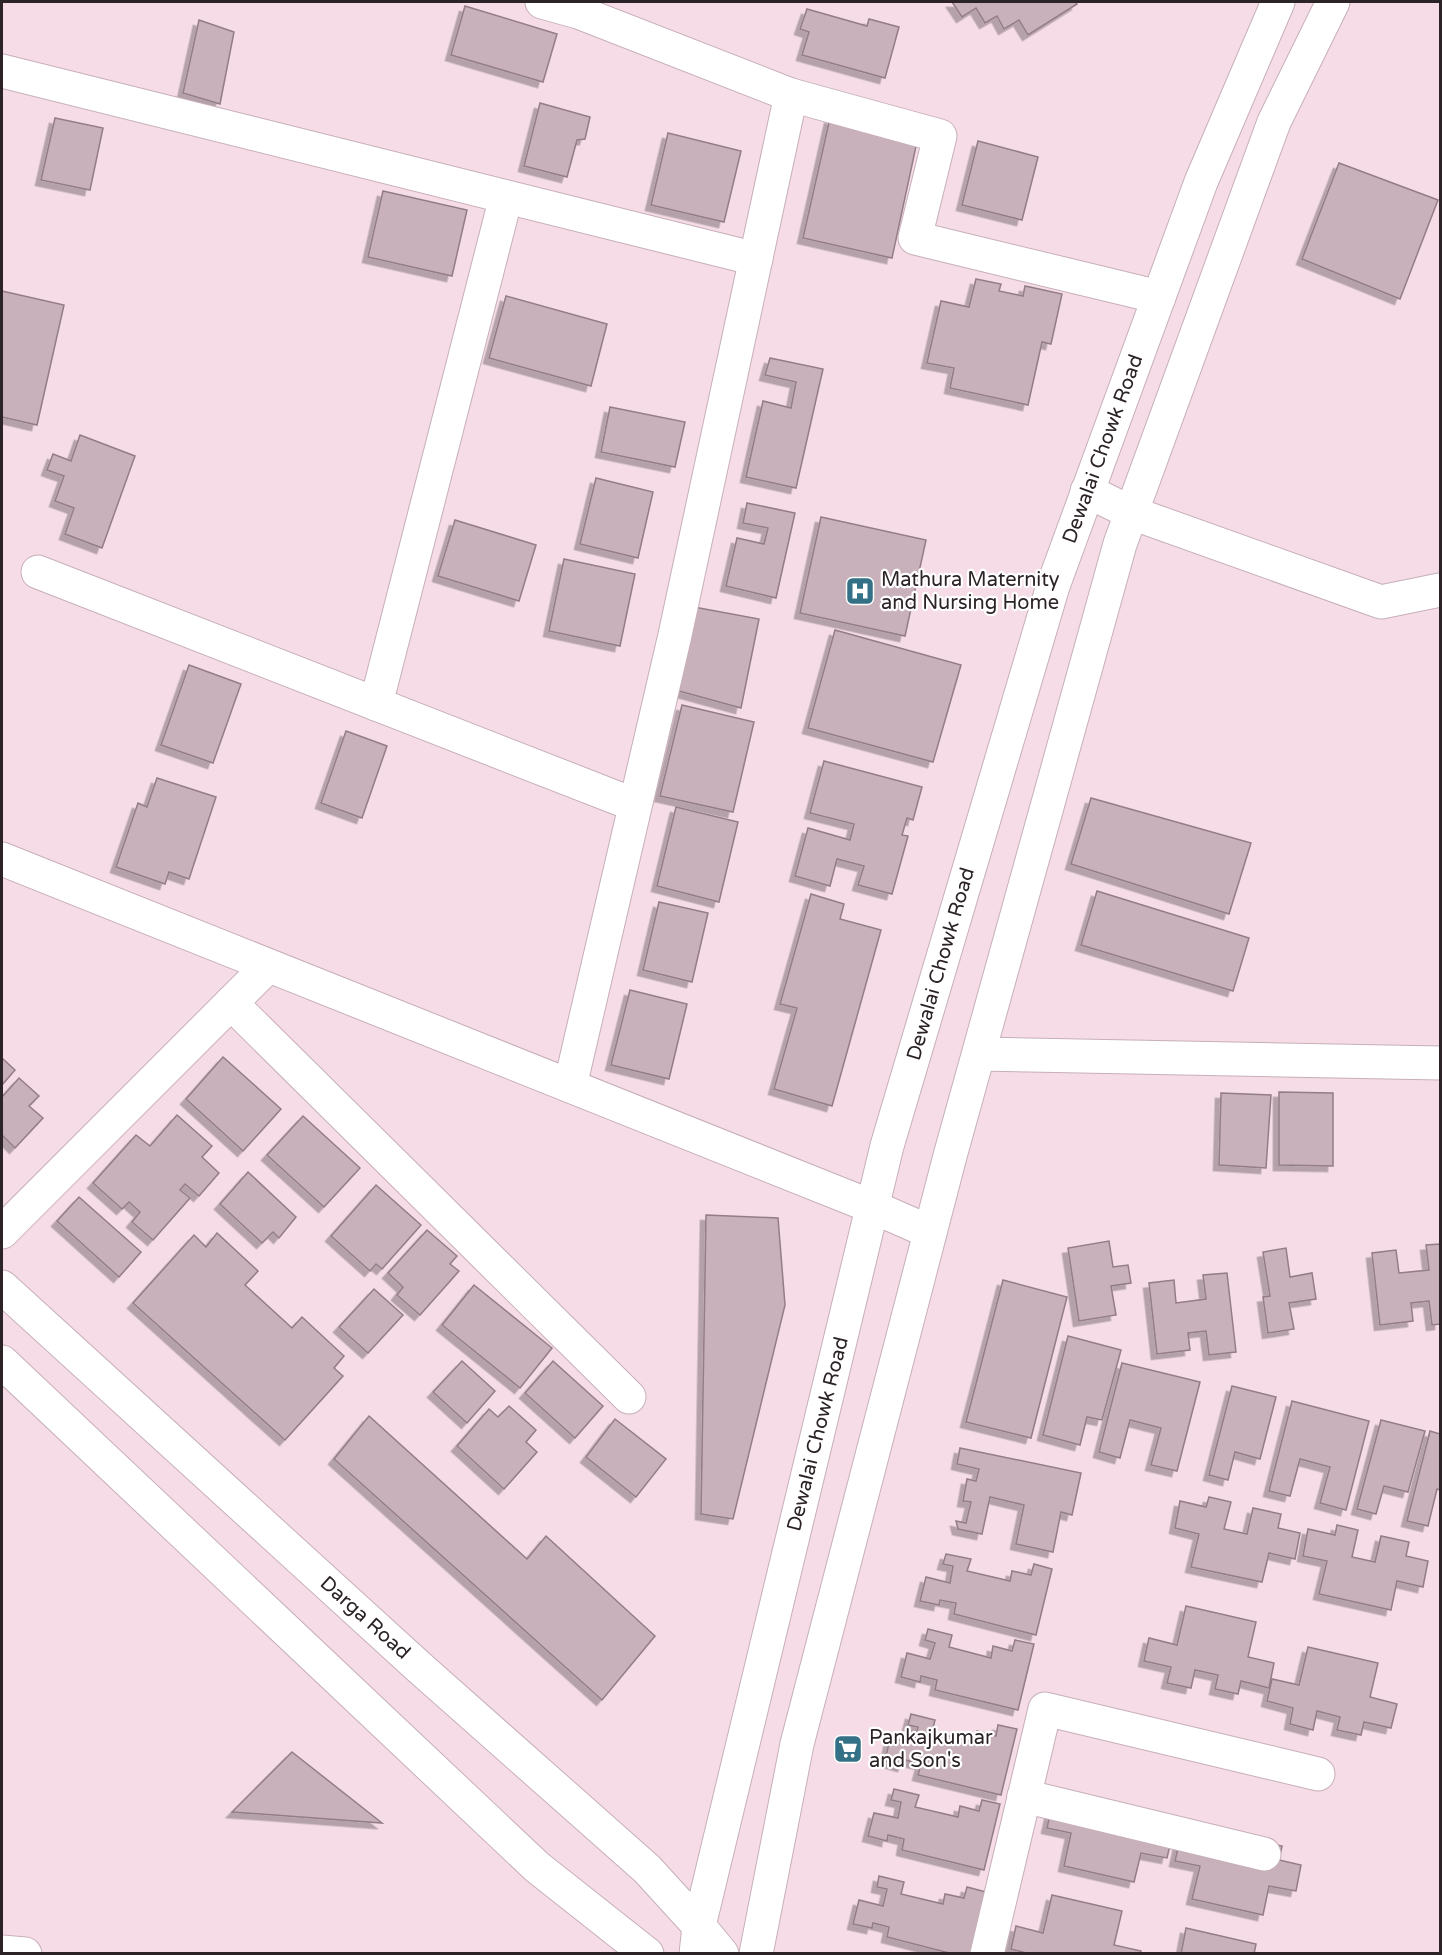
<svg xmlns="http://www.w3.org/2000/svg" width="1442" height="1955" viewBox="0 0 1442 1955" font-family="'Varela Round',sans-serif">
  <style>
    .building { fill: #c9b1bb; stroke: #937d87; stroke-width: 1.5; filter: url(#shadow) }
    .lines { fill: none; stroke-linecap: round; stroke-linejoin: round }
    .minor-casing { stroke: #c7afb9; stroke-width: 35 }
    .secondary-casing { stroke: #c7afb9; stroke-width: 35 }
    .minor { stroke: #fff; stroke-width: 33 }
    .secondary { stroke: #fff; stroke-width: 33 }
    .labels { text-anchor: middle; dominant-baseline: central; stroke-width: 4.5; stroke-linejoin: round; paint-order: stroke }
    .street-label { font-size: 20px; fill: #2c2327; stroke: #fff }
    .poi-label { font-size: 20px; fill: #2c2327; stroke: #fff; text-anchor: start }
  </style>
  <defs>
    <filter id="shadow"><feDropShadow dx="-5.5" dy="5.5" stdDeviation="0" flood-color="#0004"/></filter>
  </defs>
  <rect width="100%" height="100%" fill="#f5dce7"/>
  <g class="building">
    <path d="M952,2h123l2,2 -49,31 -9,-15 -15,9 -7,-13 -12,7 -9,-15 -14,9z"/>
    <path d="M465,6l92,28 -14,48 -92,-27z"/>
    <path d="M807,9l60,17 2,-7 30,8 -14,51 -83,-23 7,-23 -9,-3z"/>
    <path d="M199,20l35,12 -14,72 -37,-11z"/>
    <path d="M540,103l50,14 -5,22 -8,1 -10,37 -43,-11z"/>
    <path d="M55,118l48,10 -13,62 -49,-10z"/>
    <path d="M830,118l88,19 -26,121 -89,-20z"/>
    <path d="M668,133l73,18 -17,71 -73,-17z"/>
    <path d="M978,141l60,16 -16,63 -60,-15z"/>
    <path d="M1339,163l99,37 -38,99 -98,-40z"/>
    <path d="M383,191l84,19 -15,66 -84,-19z"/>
    <path d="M976,279l25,5 -2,7 24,5 2,-10 37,8 -11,50 -9,-2 -14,63 -78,-17 4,-20 -27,-5 14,-62 28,6z"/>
    <path d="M2,291l62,14 -27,120 -35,-8z"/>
    <path d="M506,296l101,28 -16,62 -102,-28z"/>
    <path d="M770,358l53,11 -27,119 -50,-11 17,-76 28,7 5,-26 -31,-7z"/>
    <path d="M610,407l75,15 -10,45 -74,-15z"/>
    <path d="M80,435l55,21 -33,92 -37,-14 9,-26 -19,-7 9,-25 -17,-6 6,-16 18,7z"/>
    <path d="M596,478l57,14 -15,66 -58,-14z"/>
    <path d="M747,503l48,10 -19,85 -50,-12 11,-48 27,6 4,-16 -25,-5z"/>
    <path d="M821,517l105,23 -21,96 -105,-23z"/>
    <path d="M455,520l81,25 -17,56 -81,-25z"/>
    <path d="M564,559l71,15 -15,72 -71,-15z"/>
    <path d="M694,607l65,12 -18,89 -62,-17z"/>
    <path d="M835,630l126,35 -28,97 -125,-34z"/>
    <path d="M189,665l52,19 -28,79 -52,-18z"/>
    <path d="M682,705l72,17 -21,90 -73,-16z"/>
    <path d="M346,731l41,15 -25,72 -41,-15z"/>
    <path d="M824,761l98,26 -9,33 -6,-2 -5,17 6,1 -16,58 -34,-9 6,-19 -27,-7 -7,27 -35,-10 13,-48 42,12 4,-16 -44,-11z"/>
    <path d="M157,778l59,19 -27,82 -20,-7 -4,12 -49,-17 22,-64 9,4z"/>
    <path d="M1091,798l160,45 -22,71 -158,-50z"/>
    <path d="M676,807l62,15 -19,80 -62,-16z"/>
    <path d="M1097,891l152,47 -16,53 -152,-46z"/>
    <path d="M811,894l33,10 -4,15 41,11 -49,176 -58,-17 23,-81 -17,-4z"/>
    <path d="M659,902l49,11 -16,69 -49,-12z"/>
    <path d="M630,990l57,14 -18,75 -58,-14z"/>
    <path d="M223,1057l58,52 -38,42 -57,-52z"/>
    <path d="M2,1058l13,12 -13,15z"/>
    <path d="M19,1078l20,18 -10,10 14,12 -28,30 -13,-13v-38z"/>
    <path d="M1279,1092l54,1v73l-54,-1z"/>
    <path d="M1221,1093l50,2 -5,73 -47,-3z"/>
    <path d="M177,1115l35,31 -10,11 17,16 -20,23 -14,-12 -5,6 10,8 -37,42 -21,-18 8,-10 -11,-10 -7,7 -29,-26 43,-48 14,11z"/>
    <path d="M303,1116l57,52 -36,39 -57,-52z"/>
    <path d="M248,1172l48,45 -17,21 -6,-6 -11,11 -42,-39z"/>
    <path d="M376,1185l45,40 -39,44 -6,-5 -6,7 -39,-35z"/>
    <path d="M79,1197l62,55 -22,25 -62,-56z"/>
    <path d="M706,1215l72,3 7,87 -52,214 -32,-5z"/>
    <path d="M427,1230l30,26 -7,8 9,7 -39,44 -23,-20 6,-8 -15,-14z"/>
    <path d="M217,1233l41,38 -13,14 47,43 10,-11 42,39 -10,12 9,8 -58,64 -152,-137 61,-68 12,12z"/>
    <path d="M1109,1241l4,26 15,-2 3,18 -20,3 5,29 -37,6 -11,-73z"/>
    <path d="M1440,1244v80l-8,1 -3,-24 -18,2 2,18 -33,4 -8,-72 24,-3 3,23 30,-3 -3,-25z"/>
    <path d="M1286,1248l4,29 22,-4 4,26 -27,4 5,26 -26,4 -5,-36 7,-1 -7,-44z"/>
    <path d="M1227,1273l9,79 -27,3 -3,-24 -18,2 2,17 -33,4 -8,-71 25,-3 2,23 30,-4 -3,-24z"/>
    <path d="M1003,1280l64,17 -36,141 -65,-16z"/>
    <path d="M474,1285l78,63 -32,40 -78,-63z"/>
    <path d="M374,1289l29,26 -35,38 -29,-26z"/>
    <path d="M1068,1336l53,14 -19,70 -15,-3 -7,28 -37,-10z"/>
    <path d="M462,1361l33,30 -28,32 -34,-31z"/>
    <path d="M553,1361l50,45 -28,32 -50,-45z"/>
    <path d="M1122,1363l78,19 -23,89 -26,-6 10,-37 -31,-8 -10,38 -21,-6z"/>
    <path d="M1232,1386l44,11 -16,62 -25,-7 -7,28 -19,-5z"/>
    <path d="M1292,1401l77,20 -23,89 -26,-7 10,-36 -30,-8 -10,37 -21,-5z"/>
    <path d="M509,1406l27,24 -10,12 11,10 -33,37 -47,-43 32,-37 9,8z"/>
    <path d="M369,1416l158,143 19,-23 109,100 -53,64 -268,-241z"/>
    <path d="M615,1419l51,40 -30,38 -50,-40z"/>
    <path d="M1381,1420l44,11 -17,61 -24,-6 -8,28 -19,-5z"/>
    <path d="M1430,1431l10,3v56l-3,-1 -9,37 -21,-5z"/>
    <path d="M960,1448l121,25 -9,42 -11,-3 -8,40 -37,-8 8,-39 -34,-8 -8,37 -24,-5 -2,-8 10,2 5,-21 -8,-1 4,-22 9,2 3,-12 -22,-5z"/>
    <path d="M1209,1497l22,5 -7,27 23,5 6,-26 28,6 -3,14 22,5 -5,26 -26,-6 -7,29 -71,-15 8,-33 -24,-6 5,-27 26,6z"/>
    <path d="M1337,1525l21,5 -6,27 23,5 6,-26 28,6 -3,14 22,5 -5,26 -26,-6 -6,29 -72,-16 8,-33 -24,-5 5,-27 27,6z"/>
    <path d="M946,1554l25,5 -4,12 43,10 2,-10 19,4 3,-11 18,5 -16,66 -82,-21 2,-11 -16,-3 -1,5 -19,-4 6,-24 24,6 3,-17 -10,-2z"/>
    <path d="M1186,1606l70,16 -8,35 26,6 -5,25 -28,-7 -3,13 -23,-5 3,-14 -23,-5 -4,18 -24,-5 4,-16 -27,-6 5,-23 28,7z"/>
    <path d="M928,1629l24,6 -3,12 42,11 2,-12 19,5 3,-11 19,4 -16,66 -83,-20 2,-10 -16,-4 -1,6 -19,-5 6,-24 23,6 5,-16 -10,-3z"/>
    <path d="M1308,1647l70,16 -8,34 27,7 -6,24 -27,-6 -3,13 -24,-5 3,-13 -23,-6 -4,19 -23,-6 3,-16 -26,-7 5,-22 27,6z"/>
    <path d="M911,1714l24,6 -3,12 42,10 3,-11 19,5 2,-11 19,4 -16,66 -83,-20 3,-11 -16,-4 -2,6 -18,-5 5,-23 24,5 4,-16 -10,-2z"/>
    <path d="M292,1752l90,71 -150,-11z"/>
    <path d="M894,1789l25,6 -4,12 43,10 2,-11 19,5 3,-11 18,4 -16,66 -82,-20 2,-11 -16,-4 -1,6 -19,-5 6,-23 24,5 3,-16 -10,-2z"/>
    <path d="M1053,1801l120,31 -6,26 -26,-5 -7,29 -70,-16 7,-33 -24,-5z"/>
    <path d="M1181,1834l72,6 29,6 -3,14 22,5 -5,26 -27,-5 -6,29 -71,-16 8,-33 -25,-5z"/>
    <path d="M879,1876l25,6 -3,12 42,10 2,-10 19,4 3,-11 19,5 -15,62h-18l-66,-17 2,-10 -16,-4 -1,5 -19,-4 6,-24 24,6 4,-17 -10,-2z"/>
    <path d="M1052,1895l70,16 -8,34 27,6 -1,3h-110l-19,-5 5,-23 27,7z"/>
    <path d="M1186,1928l70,16 -2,10h-73z"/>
  </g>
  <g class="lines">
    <g class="minor-casing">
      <g id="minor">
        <path d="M542,2l36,10 213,83 149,41 -25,102 244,59"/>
        <path d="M2,71l754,188"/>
        <path d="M1087,491l45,22 249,89 59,-12"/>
        <path d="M38,572l597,233"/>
        <path d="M376,704l130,-507"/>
        <path d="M2,859l871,348 57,25"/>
        <path d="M231,1003l398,394"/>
        <path d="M979,1054l461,9"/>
        <path d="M570,1086l105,-451 116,-540"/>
        <path d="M2,1232l266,-266"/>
        <path d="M1024,1796l240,58"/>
        <path d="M2,1952l23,2"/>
        <path d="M987,1954l58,-245 273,65"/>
      </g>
    </g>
    <g class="secondary-casing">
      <g id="secondary">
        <path d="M2,1287l418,381 227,201 52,57 23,28"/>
        <path d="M2,1362l535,505 110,87"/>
        <path d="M696,1954l3,-28 188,-780 166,-560 148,-404 77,-180"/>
        <path d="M756,1954l41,-210 153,-588 170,-612 154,-422 59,-120"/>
      </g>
    </g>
    <use href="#minor" class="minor"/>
    <use href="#secondary" class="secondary"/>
  </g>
  <defs>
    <g id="hospital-square" transform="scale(1.5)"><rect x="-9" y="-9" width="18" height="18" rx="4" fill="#347187" stroke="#fff"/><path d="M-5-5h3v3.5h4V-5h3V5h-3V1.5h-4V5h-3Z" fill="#fff"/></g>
    <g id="supermarket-square" transform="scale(1.5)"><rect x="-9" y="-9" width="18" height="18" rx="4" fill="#347187" stroke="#fff"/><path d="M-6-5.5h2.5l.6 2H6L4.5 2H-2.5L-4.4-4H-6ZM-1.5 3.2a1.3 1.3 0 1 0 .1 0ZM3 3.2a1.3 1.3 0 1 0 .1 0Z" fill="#fff"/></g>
  </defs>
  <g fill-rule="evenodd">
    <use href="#hospital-square" x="860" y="591"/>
    <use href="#supermarket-square" x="848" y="1749"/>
  </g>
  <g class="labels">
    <g class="street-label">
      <text transform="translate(1103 449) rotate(-70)">Dewalai Chowk Road</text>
      <text transform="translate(941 964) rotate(-74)">Dewalai Chowk Road</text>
      <text transform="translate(818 1434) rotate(-76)">Dewalai Chowk Road</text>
      <text transform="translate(365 1618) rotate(42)">Darga Road</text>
    </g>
    <g class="poi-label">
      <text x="881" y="580">Mathura Maternity<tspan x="881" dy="23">and Nursing Home</tspan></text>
      <text x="869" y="1738">Pankajkumar<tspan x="869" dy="23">and Son's</tspan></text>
    </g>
  </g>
  <rect width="1442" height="1955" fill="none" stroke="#2c2327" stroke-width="6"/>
</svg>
